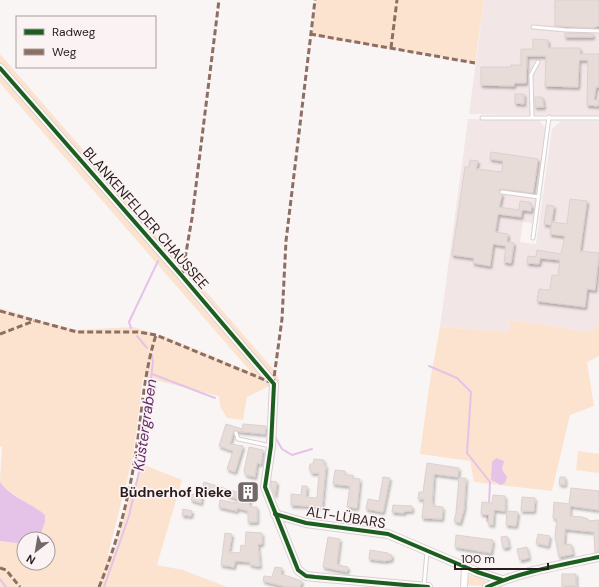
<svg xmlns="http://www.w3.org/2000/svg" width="599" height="587" viewBox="0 0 599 587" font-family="'DM Sans',sans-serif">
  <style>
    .built { fill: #f3e6e7 }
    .green { fill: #fbe3cf; fill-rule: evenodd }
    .water { fill: #e5c3e8 }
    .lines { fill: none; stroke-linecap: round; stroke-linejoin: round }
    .stream { stroke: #e5c3e8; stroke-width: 2 }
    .building { fill: #e8dcd8; stroke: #dad1d0; filter: url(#shadow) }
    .service-casing { stroke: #d8cfd0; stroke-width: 5 }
    .minor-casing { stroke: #d8cfd0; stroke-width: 8 }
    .tertiary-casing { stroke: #d8cfd0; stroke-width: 10 }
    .service { stroke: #fefefe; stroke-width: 3 }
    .minor { stroke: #fefefe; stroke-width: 6 }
    .tertiary { stroke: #fefefe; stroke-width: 8 }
    .quiet { stroke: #8d6e63; stroke-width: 3; stroke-dasharray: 6 3; stroke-linecap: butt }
    .cycleway-casing { stroke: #fbf3f3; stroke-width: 6 }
    .cycleway { stroke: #1b5e20; stroke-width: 4 }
    .labels { text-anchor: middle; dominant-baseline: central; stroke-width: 3.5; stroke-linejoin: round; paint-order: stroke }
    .street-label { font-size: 14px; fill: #291c1d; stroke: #fbf3f3 }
    .poi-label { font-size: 14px; font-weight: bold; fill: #291c1d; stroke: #fbf3f3; text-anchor: end }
    .water-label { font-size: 15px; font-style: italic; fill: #642c6b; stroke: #fbf3f3 }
  </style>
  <defs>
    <filter id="shadow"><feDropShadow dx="1.5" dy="2.5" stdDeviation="1" flood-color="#0004"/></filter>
  </defs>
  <rect width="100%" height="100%" fill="#f9f5f5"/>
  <g class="built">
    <path d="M484,0h115v116l-130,-2z"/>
    <path d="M468,119l71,1 7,9 -13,94 -10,-1 -3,20 16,2 16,-115 9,-8h38v202l-8,9 -81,-12 -1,12 -69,-5z"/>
  </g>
  <g class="green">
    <path d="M316,0h168l-9,63 -163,-27z"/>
    <path d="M0,54l274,316 6,11 -33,16 -4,23 -16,-2 -7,-12 -1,-10 -76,-19 -10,80 -25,97 5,1 14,-51 15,-40 40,16 -25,85 26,5 44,17h-227v-46l24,3v19h24v-24h-9l6,-17v-7c-9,-8 -42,-25 -45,-33 0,-11 2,-24 2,-35l-2,-1v-138l45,14 32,8 56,-3 33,10 85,35 -251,-289z"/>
    <path d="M510,320l81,12 8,-9v33l-12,6 7,44 -24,9 -18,76 -78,-9 -4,-21 -50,-7 9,-67 11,-60 69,5zM504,464l-2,5 4,6 -8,9 -4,-2z"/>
    <path d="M578,451l21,3v19l-23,-3z"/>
    <path d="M472,574l14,7 -1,5 -17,-1v-8z"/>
  </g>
  <g class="water">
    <path d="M496,458l8,3 -2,8 5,8 -2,6 -4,2 -10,-5 1,-18z"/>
    <path d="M0,482c10,15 32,21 45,33v7l-6,17h-15v5l-24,-3z"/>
  </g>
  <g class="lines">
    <g class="stream">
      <path d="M131,328l-2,-6 29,-61"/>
      <path d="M137,336l10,12"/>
      <path d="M429,366l28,12 14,14 -4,61 23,29 -1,22"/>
      <path d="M152,374l63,24"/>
      <path d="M275,437l7,12 10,6 20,-6"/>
      <path d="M487,521l1,-8"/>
      <path d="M0,579l6,8"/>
      <path d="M104,587l25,-71 12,-53 12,-101 -1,-7"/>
    </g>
  </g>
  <g class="building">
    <path d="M555,0h44v26l-6,2 -38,-2z"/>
    <path d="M565,33l28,1v3h-28z"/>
    <path d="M533,39l15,1v8h32v6h19v33h-3l-2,13h5l-1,6 -11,-1 1,-45h-9l-1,27 -33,-1 1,-30h-19l-1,27h-12v3l-33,-1v-18h30v-2h10v-16h12z"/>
    <path d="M515,94h9v10l-9,-1z"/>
    <path d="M535,97h7l2,10h-9z"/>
    <path d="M491,152l47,7 -5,34 -31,-4 -3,1 3,5 -3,12 20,3 1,-9 10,1v3h2l-1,6 -9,-1 -1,7 -23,-3 -3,18 13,2 -1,8 7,1 -3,20 -7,-1 2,-16 -13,-2 -3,22 -17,-3 1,-5 -22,-3 13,-88h4l1,-7 8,1 -2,8 26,3 1,-11 -13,-2z"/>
    <path d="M570,199l17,2 -7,50 19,2 -4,37 -8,-1 -2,18 -48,-6 2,-12 11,1 2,-15 6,1 2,-16 -20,-2 -1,6 -12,-1 1,-7 8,1 1,-7 24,4 4,-18 -15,-2 2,-12 15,2z"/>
    <path d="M547,205l7,1 -3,19 -7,-1z"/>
    <path d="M226,424l16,5 1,-5 23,2 -1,8 -31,-3 -4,13 13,2 -8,26 -8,-3 6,-18 -14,-5z"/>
    <path d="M249,447l14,3 -2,14 -4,-1 -2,14 -9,-2 -2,-4z"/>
    <path d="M314,459l10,1v5h2l-4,42 -31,-2v-11l10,1 1,-9h5l-1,11 11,1 2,-25h-8v-4h-2l1,-5h3z"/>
    <path d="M427,463l32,5 -1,9 -24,-3 -2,30h2v2l9,1 -1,12 -20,-1 2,-19h-6l1,-7h4z"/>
    <path d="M335,470l10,1v4h8l-1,3 8,1 -3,29 -10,-1 3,-21 -17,-2z"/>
    <path d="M383,477l7,1 -7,34 -17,-3 2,-10 11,2z"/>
    <path d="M560,477h5v8l-6,-1z"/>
    <path d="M459,478h7l-2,31 -4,14 -6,-2 2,-8z"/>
    <path d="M271,481l6,1 -2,14 -4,-10z"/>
    <path d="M204,482l39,12 2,-9 8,2 -4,17 2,3h6v15h-9v-11l-11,-3v3l-18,-4 1,-7 16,3 1,-4 -34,-13z"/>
    <path d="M571,488l28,3v19l-29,-4v10l12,1 6,2v2l11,-1v32h-4l-1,-20 -29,-3 -1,16 7,-1 2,10 -14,3 -4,-21 2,-17 -4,-1 1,-16 15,2z"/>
    <path d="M192,494l10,2 -1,7 -10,-3z"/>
    <path d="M493,495l12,1v15l-11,-1 -1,15 -5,-1 1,-9 -8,-1 1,-12 10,1z"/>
    <path d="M522,497l13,1 -1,13h-13z"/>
    <path d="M393,505l19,1v5h-7l-1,2 -12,-1z"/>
    <path d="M183,509l9,2 -1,5 -9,-1z"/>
    <path d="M507,511l11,1 -2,14 -10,-1z"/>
    <path d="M246,532l16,1v11h-4l2,22h-6v-1h-4v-3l-15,-1 -1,6 -13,-2 4,-32 7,1 -3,18 11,1 1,-8 4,1z"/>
    <path d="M538,534l12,2 -2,10 -12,-3z"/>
    <path d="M456,535l37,5 -2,13 -36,-6z"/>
    <path d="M507,536l2,11 -6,1 -2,-11z"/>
    <path d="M328,537l12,2 -3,24 1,2 10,2 -1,5 -24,-5z"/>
    <path d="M527,547l2,11 -9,2 -3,-11z"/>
    <path d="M370,550l18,3 -1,1 5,1 -1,5h-4l-1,1 -17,-2z"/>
    <path d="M275,567l7,1 -1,6 21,7 -2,6h-13l-24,-6 1,-5 8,1z"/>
    <rect x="562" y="574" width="14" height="12"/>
  </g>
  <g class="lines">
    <g class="service-casing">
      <g id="service">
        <path d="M533,27l33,3 33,1"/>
        <path d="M532,117l-1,-42 7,-13"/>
        <path d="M482,118h117"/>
        <path d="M502,192l37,5"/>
        <path d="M533,238l16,-121"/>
        <path d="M236,433l2,6 33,7"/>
        <path d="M424,586l3,-34"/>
      </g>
    </g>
    <g class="minor-casing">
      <path id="minor" d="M464,587l1,-19"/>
    </g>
    <g class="tertiary-casing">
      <g id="tertiary">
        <path d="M0,68l182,208 92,108 -3,62 -6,41 33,83 8,6 9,1 113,10"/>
        <path d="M275,514l31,9 82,11 89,38 25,8"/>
        <path d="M487,587c35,-16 75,-22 112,-30"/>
      </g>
    </g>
    <use href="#service" class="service"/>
    <use href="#minor" class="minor"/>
    <use href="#tertiary" class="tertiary"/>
    <g class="quiet">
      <path d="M310,34l165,29"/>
      <path d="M391,48l6,-48"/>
      <path d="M182,276l10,-58 27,-218"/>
      <path d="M0,311l77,21h61l18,3 114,47"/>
      <path d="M0,334l34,-13"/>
      <path d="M273,385l9,-66 4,-78 29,-241"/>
      <path d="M0,568l6,2 14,17"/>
      <path d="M99,587c17,-41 29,-85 36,-129 7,-42 8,-83 21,-123"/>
    </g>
    <g class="cycleway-casing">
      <g id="cycleway">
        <path d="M0,68l182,208 92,108 -3,62 -6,41 33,83 8,6 9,1 113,10"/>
        <path d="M275,514l31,9 82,11 89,38 25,8"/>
        <path d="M487,587c35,-16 75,-22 112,-30"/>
      </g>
    </g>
    <use href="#cycleway" class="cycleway"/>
  </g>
  <defs>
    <g id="building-square" transform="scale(1.15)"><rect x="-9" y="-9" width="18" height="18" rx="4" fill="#726869" stroke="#fbf3f3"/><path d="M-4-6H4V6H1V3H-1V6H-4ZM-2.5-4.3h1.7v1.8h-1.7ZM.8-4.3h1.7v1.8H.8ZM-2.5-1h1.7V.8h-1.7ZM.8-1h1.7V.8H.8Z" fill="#fff"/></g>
  </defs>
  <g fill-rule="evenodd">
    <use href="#building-square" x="248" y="492"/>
  </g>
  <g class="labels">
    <g class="street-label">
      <text transform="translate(146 218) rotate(49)">BLANKENFELDER CHAUSSEE</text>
      <text transform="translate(346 517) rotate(9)">ALT-LÜBARS</text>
    </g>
    <g class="poi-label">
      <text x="232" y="492">Büdnerhof Rieke</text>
    </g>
    <g class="water-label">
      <text transform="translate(145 425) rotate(-82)">Küstergraben</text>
    </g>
  </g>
  <rect x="16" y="16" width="140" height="52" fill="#fbf3f3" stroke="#a79d9d"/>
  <rect x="24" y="29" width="20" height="6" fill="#1b5e20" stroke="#a79d9d"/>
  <text x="52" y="36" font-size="12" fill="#291c1d">Radweg</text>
  <rect x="24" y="49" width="20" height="6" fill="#8d6e63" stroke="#a79d9d"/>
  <text x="52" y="56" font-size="12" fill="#291c1d">Weg</text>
  <g transform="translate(36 551) rotate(211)"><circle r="19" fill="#fbf3f3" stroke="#a79d9d"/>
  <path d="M0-3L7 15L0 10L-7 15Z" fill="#726869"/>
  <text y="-6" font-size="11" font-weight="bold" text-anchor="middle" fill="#291c1d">N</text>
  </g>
  <path d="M455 563v6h93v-6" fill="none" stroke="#291c1d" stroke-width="2"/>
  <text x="461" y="563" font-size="12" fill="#291c1d" stroke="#fbf3f3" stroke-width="3" paint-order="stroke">100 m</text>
</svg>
